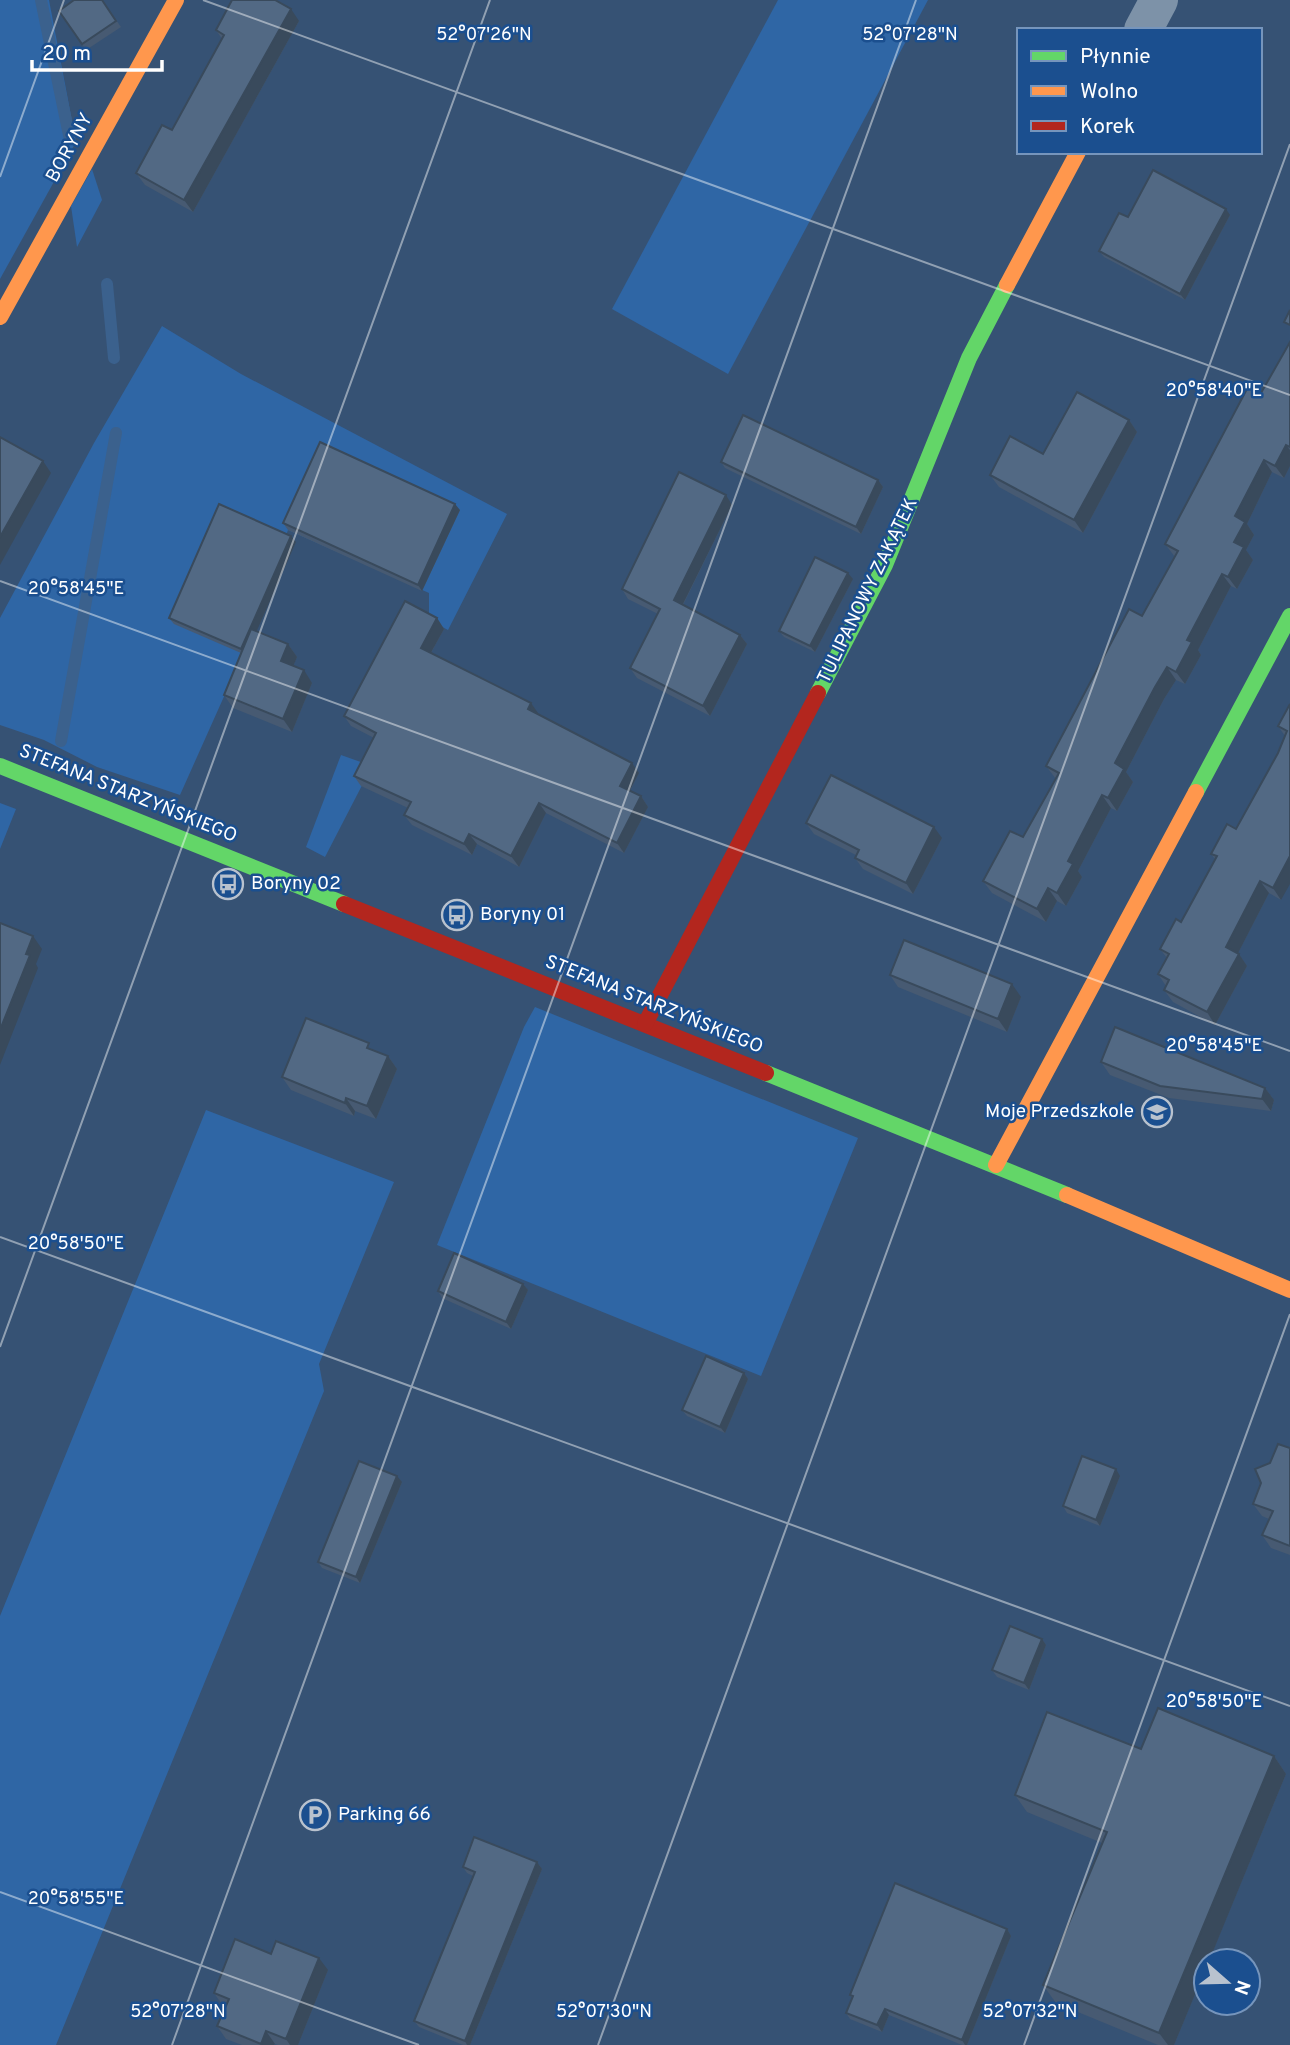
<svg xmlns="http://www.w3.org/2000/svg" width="1290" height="2045" viewBox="0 0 1290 2045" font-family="Overpass,sans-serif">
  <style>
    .green { fill: #2f66a5 }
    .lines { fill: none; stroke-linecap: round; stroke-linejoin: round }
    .stream { stroke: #3b618d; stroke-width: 12 }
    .street { stroke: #7d92a8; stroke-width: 38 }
    .fast { stroke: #63d668; stroke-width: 16 }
    .slow { stroke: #ff974d; stroke-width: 16 }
    .jam { stroke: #b3261e; stroke-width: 16 }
    .wall { fill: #475a72 }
    .shaded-wall { fill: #394a5c }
    .building { fill: #526984; stroke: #394a5c; stroke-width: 2 }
    .ticks { fill: none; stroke: #fff; stroke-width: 2; stroke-opacity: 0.45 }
    .labels { text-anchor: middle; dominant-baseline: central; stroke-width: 5; stroke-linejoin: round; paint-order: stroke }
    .street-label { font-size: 19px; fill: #fff; stroke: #1b4f8f }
    .poi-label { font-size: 19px; fill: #fff; stroke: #1b4f8f; text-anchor: start }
    .ticks-label { font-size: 18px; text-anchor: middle; fill: #fff; stroke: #1b4f8f; stroke-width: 5; stroke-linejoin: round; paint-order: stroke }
  </style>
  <rect width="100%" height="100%" fill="#365274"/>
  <g class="green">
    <path d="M0,0h49l27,142 -76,137z"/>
    <path d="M778,0h150l-200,374 -116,-65z"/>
    <path d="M92,169l10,31 -25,47 -6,-41z"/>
    <path d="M162,326l79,48 266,140 -59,116 -19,-10v-27l-141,-63 -45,124 -63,141 -83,-28 -53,-27 -44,-15v-107l94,-175z"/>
    <path d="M341,755l31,11 -47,91 -19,-10z"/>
    <path d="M0,803l16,6 -16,40z"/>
    <path d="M535,1007l323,131 -97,238 -324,-131 87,-218z"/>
    <path d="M206,1110l188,72 -75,182 5,27 -268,654h-56v-429z"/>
  </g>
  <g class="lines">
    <g class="stream">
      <path d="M41,0l28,135"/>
      <path d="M107,284l7,74"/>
      <path d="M61,741l55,-308"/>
    </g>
    <path class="street" d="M1143,30l16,-30"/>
    <g class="fast">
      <path d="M818,693l67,-128 84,-207 38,-73"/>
      <path d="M0,766l344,138"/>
      <path d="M1196,792l94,-176"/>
      <path d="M766,1073l301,122"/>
    </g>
    <g class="slow">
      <path d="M1007,285l71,-133"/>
      <path d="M0,317l176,-317"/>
      <path d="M996,1165l200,-373"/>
      <path d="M1067,1195l223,95"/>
    </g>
    <g class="jam">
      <path d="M344,904l422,169"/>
      <path d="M645,1024l173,-331"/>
    </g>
  </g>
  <g class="wall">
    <path d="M102,0l19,27 -35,23 -27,-39z"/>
    <path d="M299,21l-106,191 -48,-27 -9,-12 36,-43 50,-91 -6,-9z"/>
    <path d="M1230,215l-45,85 -81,-43 -5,-6 29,-34z"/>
    <path d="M1290,342v124l-6,12 -12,-6 -25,52 7,11 -8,15 7,10 -16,29 -6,-3 -33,64 3,5 -16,29 -9,-4 -12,19 -38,73 7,10 -16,29 -6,-3 -33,63 4,6 -16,29 -9,-5 -11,21 -54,-29 -9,-12 40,-44 33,-58 -10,-13 96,-150 33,-59 -10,-13 96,-151z"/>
    <path d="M1129,420l8,12 -54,101 -84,-46 -9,-12z"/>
    <path d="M721,462l157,18 5,7 -22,47 -136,-66z"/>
    <path d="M732,505l-49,100 57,30 7,9 -37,72 -73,-38 -7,-10 28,-54 -30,-15 -6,-10z"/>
    <path d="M460,510l-38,81 -134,-61 -5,-7z"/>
    <path d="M296,542l-40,89 32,13 9,13 -4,9 19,17 -20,49 -59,-24 -9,-13 17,-42 -67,-29 -5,-6z"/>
    <path d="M853,579l-38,73 -31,-15 -5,-6z"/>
    <path d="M437,618l7,11 -13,24 100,50 7,11 94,49 7,10 -9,18 11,5 7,11 -24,46 -78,-40 -27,54 -42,-23 -5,11 -60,-30 -8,-10 4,-7 -47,-22 -7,-10 20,-38 -23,-12 -7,-10z"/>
    <path d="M1290,704l-9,196 -12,-7 -31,60 9,13 -32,59 -42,-23 -9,-12 2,-4 -8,-12 9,-16 -7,-9 21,-27 34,-63 -4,-5 25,-25 42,-76 7,-17 -7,-10z"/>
    <path d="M806,823l136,15 -29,56 -50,-25 -8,-11 1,-3 -42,-21z"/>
    <path d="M890,975l131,22 -14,35 -109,-45z"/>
    <path d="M374,1051l14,5 9,13 -21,50 -21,-8 -1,5 -63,-26 -9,-13z"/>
    <path d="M1101,1062l164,26 9,12 -3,11 -102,-13 -59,-23z"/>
    <path d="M523,1284l5,6 -17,39 -69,-31 -4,-7z"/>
    <path d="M744,1373l4,6 -23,54 -38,-17 -5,-6z"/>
    <path d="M1290,1448v107l-19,-7 -9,-13 7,-16 -7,-3 -9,-12 17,-41z"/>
    <path d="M1120,1476l-20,50 -33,-13 -4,-7z"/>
    <path d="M402,1482l-42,101 -38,-15 -4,-6z"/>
    <path d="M1042,1639l4,6 -17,45 -32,-13 -5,-7z"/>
    <path d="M1141,1749l133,7 12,18 -112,271h-16l-102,-42 -13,-18 59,-142 -75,-31 -12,-17z"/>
    <path d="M537,1862l5,7 -72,176h-7l-44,-18 -5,-6 59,-145 -6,-3 -4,-6z"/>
    <path d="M1007,1929l4,7 -44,109h-5l-73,-30 -7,17 -32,-13 -4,-6 6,-15 -2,-3z"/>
    <path d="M271,1954l57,16 -30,75h-20l-3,-1 -1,1h-32l-16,-6 -9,-13 8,-19 -2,-1 -9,-13z"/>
  </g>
  <g class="shaded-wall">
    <path d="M291,9l8,12 -106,191 -9,-12z"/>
    <path d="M1226,209l4,6 -45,85 -5,-6z"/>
    <path d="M1129,420l8,12 -54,101 -9,-13z"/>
    <path d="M1286,445l4,5v16l-6,12 -9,-12z"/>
    <path d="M1264,460l8,12 -25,52 7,11 -8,15 7,10 -16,29 -9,-12 6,-35 1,-26z"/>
    <path d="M43,461l8,12 -51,92v-28z"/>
    <path d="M878,480l5,7 -22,47 -5,-7z"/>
    <path d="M726,495l6,10 -52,105 -6,-10z"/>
    <path d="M455,504l5,6 -38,81 -4,-6z"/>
    <path d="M291,536l5,6 -50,113 -5,-6z"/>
    <path d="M848,573l5,6 -38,73 -5,-6z"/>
    <path d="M1222,574l9,12 -33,64 3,5 -16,29 -9,-12 11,-32z"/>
    <path d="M437,618l7,11 -16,29 -7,-10z"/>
    <path d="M740,635l7,9 -37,72 -7,-10z"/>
    <path d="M288,644l9,13 -7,17 -9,-13z"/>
    <path d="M1167,667l9,13 -12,19 -38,73 7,10 -16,29 -9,-13 7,-35 40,-76z"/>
    <path d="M304,670l8,13 -20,49 -9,-13z"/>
    <path d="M531,703l7,10 -3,6 -7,-10z"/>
    <path d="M632,763l7,10 -12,23 -7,-10z"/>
    <path d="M1102,795l9,13 -33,63 4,6 -16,29 -9,-13 11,-32z"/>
    <path d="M641,796l7,11 -24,46 -7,-10z"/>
    <path d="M539,803l7,10 -27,54 -8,-11z"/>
    <path d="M934,827l8,11 -29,56 -7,-11z"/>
    <path d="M469,834l8,10 -5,11 -8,-11z"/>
    <path d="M1290,856v28l-9,16 -8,-12z"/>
    <path d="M1260,881l9,12 -34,66 -9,-12z"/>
    <path d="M1048,888l9,13 -11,21 -9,-13z"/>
    <path d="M33,936l9,13 -6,15 2,4 -38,97v-35z"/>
    <path d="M1239,954l8,12 -32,59 -8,-13z"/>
    <path d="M1012,984l9,13 -14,35 -9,-13z"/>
    <path d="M388,1056l9,13 -21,50 -9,-13z"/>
    <path d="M1265,1088l9,12 -3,11 -9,-12z"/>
    <path d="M346,1098l9,13 -1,5 -9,-13z"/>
    <path d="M523,1284l5,6 -17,39 -5,-7z"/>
    <path d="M744,1373l4,6 -23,54 -5,-6z"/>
    <path d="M1116,1469l4,7 -20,50 -4,-6z"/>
    <path d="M397,1476l5,6 -42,101 -4,-6z"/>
    <path d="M1042,1639l4,6 -17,45 -5,-7z"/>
    <path d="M1274,1756l12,18 -77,187h-3v7l-32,77h-6l-9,-12z"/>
    <path d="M537,1862l5,7 -72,176h-3l-2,-4z"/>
    <path d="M1007,1929l4,7 -44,109h-2l-3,-5z"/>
    <path d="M319,1958l9,12 -30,75h-8l-4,-6z"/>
    <path d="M885,2009l4,6 -7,17 -5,-7z"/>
    <path d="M266,2031l9,13 -1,1h-12l-1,-1z"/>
  </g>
  <g class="building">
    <path d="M74,0h28l14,21 -34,23 -23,-33z"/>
    <path d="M232,0h43l16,9 -107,191 -48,-27 26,-48 10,5 52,-95 -8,-5z"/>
    <path d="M1153,170l73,39 -46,85 -81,-43 20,-38 9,4z"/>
    <path d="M1290,310v15l-6,-3z"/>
    <path d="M1290,342v105l-4,-2 -11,21 -11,-6 -29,56 10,6 -11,20 10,5 -16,30 -6,-3 -35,66 5,2 -16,30 -9,-5 -12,20 -40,76 9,6 -16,29 -6,-3 -34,66 5,3 -16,29 -9,-5 -11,21 -54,-28 27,-50 13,6 36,-64 -13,-7 83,-157 13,7 36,-65 -13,-7 83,-157 13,6z"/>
    <path d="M1077,392l52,28 -55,100 -84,-45 20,-39 33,18z"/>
    <path d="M743,415l135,65 -22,47 -135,-65z"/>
    <path d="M0,437l43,24 -43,76z"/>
    <path d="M320,442l135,62 -37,81 -135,-62z"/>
    <path d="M679,472l47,23 -52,105 66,35 -37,71 -73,-38 30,-59 -38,-20z"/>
    <path d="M219,504l72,32 -50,113 -72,-31z"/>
    <path d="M815,557l33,16 -38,73 -31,-15z"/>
    <path d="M405,601l32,17 -16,30 110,55 -3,6 104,54 -12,23 21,10 -24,47 -78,-40 -28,53 -42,-22 -5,10 -60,-29 7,-13 -57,-26 22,-43 -32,-17z"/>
    <path d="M251,629l37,15 -7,17 23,9 -21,49 -59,-24z"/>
    <path d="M1290,704v152l-17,32 -13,-7 -34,66 13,7 -32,58 -43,-22 5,-10 -11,-6 11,-20 -9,-5 16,-30 5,3 36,-66 -6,-2 16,-30 9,5 42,-76 9,-22 -9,-5z"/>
    <path d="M831,775l103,52 -28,56 -51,-25 4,-8 -53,-27z"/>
    <path d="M0,923l33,13 -7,18 4,1 -30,75z"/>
    <path d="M904,940l108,44 -14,35 -108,-44z"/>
    <path d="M306,1018l63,25 -2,5 21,8 -21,50 -21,-8 -1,5 -63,-26z"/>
    <path d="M1115,1027l150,61 -3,11 -102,-13 -59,-24z"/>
    <path d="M454,1253l69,31 -17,38 -68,-31z"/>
    <path d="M706,1356l38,17 -24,54 -38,-17z"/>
    <path d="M1278,1444l12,4v98l-28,-11 11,-24 -20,-7 8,-21 -6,-14 15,-6z"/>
    <path d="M1082,1456l34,13 -20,51 -33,-14z"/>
    <path d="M359,1461l38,15 -41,101 -38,-15z"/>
    <path d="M1010,1626l32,13 -18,44 -32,-13z"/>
    <path d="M1158,1708l116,48 -115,277 -116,-48 64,-153 -92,-37 32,-83 94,37z"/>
    <path d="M474,1837l63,25 -72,179 -51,-20 61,-149 -12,-5z"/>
    <path d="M895,1883l112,46 -45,111 -77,-31 -8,16 -31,-12 7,-17 -3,-1z"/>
    <path d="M235,1939l36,15 5,-13 43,17 -33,81 -20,-8 -5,13 -44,-18 12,-27 -15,-6z"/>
  </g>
  <path class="ticks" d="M203,0l1087,395M0,177l64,-177M0,581l1290,470M0,1237l1290,469M0,1347l490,-1347M0,1892l419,153M172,2045l744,-2045M598,2045l692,-1901M1024,2045l266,-731"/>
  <defs>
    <g id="bus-ring" transform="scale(1.575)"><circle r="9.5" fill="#1b4f8f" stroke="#b9c2ce" stroke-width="1.5"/><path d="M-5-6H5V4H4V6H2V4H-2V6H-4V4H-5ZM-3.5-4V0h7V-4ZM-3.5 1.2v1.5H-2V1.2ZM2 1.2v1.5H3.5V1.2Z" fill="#b9c2ce"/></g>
    <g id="school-ring" transform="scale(1.575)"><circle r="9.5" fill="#1b4f8f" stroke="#b9c2ce" stroke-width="1.5"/><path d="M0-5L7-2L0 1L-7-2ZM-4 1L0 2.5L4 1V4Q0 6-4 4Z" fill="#b9c2ce"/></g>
    <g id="parking-ring" transform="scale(1.575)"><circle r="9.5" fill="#1b4f8f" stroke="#b9c2ce" stroke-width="1.5"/><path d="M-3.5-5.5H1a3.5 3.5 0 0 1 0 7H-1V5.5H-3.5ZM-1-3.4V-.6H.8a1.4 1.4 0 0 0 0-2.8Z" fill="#b9c2ce"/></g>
  </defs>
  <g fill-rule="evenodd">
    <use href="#bus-ring" x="228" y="884"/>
    <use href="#bus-ring" x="457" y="915"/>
    <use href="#school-ring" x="1157" y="1112"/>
    <use href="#parking-ring" x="315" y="1815"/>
  </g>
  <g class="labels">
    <g class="street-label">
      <text transform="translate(70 148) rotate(-61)">BORYNY</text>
      <text transform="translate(868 591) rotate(-64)">TULIPANOWY ZAKĄTEK</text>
      <text transform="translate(128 794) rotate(22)">STEFANA STARZYŃSKIEGO</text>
      <text transform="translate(654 1005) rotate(22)">STEFANA STARZYŃSKIEGO</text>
    </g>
    <g class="poi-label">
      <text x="251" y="884">Boryny 02</text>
      <text x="480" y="915">Boryny 01</text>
      <text x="1134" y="1112" text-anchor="end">Moje Przedszkole</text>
      <text x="338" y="1815">Parking 66</text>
    </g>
  </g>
  <g class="ticks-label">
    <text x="484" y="40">52°07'26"N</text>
    <text x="910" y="40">52°07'28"N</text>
    <text x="1214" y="396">20°58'40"E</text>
    <text x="76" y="594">20°58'45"E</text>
    <text x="1214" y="1051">20°58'45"E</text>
    <text x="76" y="1249">20°58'50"E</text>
    <text x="1214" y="1707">20°58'50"E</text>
    <text x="76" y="1904">20°58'55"E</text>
    <text x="178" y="2017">52°07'28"N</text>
    <text x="604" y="2017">52°07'30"N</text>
    <text x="1030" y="2017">52°07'32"N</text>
  </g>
  <rect x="1017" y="28" width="245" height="126" fill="#1b4f8f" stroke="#7695bc" stroke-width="2"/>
  <rect x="1031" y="51" width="35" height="10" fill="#63d668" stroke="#7695bc" stroke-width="2"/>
  <text x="1080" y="63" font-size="21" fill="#ffffff">Płynnie</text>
  <rect x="1031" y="86" width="35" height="10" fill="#ff974d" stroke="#7695bc" stroke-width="2"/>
  <text x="1080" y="98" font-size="21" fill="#ffffff">Wolno</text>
  <rect x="1031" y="121" width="35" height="10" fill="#b3261e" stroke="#7695bc" stroke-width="2"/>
  <text x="1080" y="133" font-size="21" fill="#ffffff">Korek</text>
  <g transform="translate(1227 1982) rotate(110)"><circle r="33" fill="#1b4f8f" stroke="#7695bc" stroke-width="2"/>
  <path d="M0-5L12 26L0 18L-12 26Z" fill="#b9c2ce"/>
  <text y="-10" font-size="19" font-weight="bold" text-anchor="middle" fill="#ffffff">N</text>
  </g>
  <path d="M32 60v10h130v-10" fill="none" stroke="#ffffff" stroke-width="3.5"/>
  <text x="42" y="60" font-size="21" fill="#ffffff" stroke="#1b4f8f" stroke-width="5" paint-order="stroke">20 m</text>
</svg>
